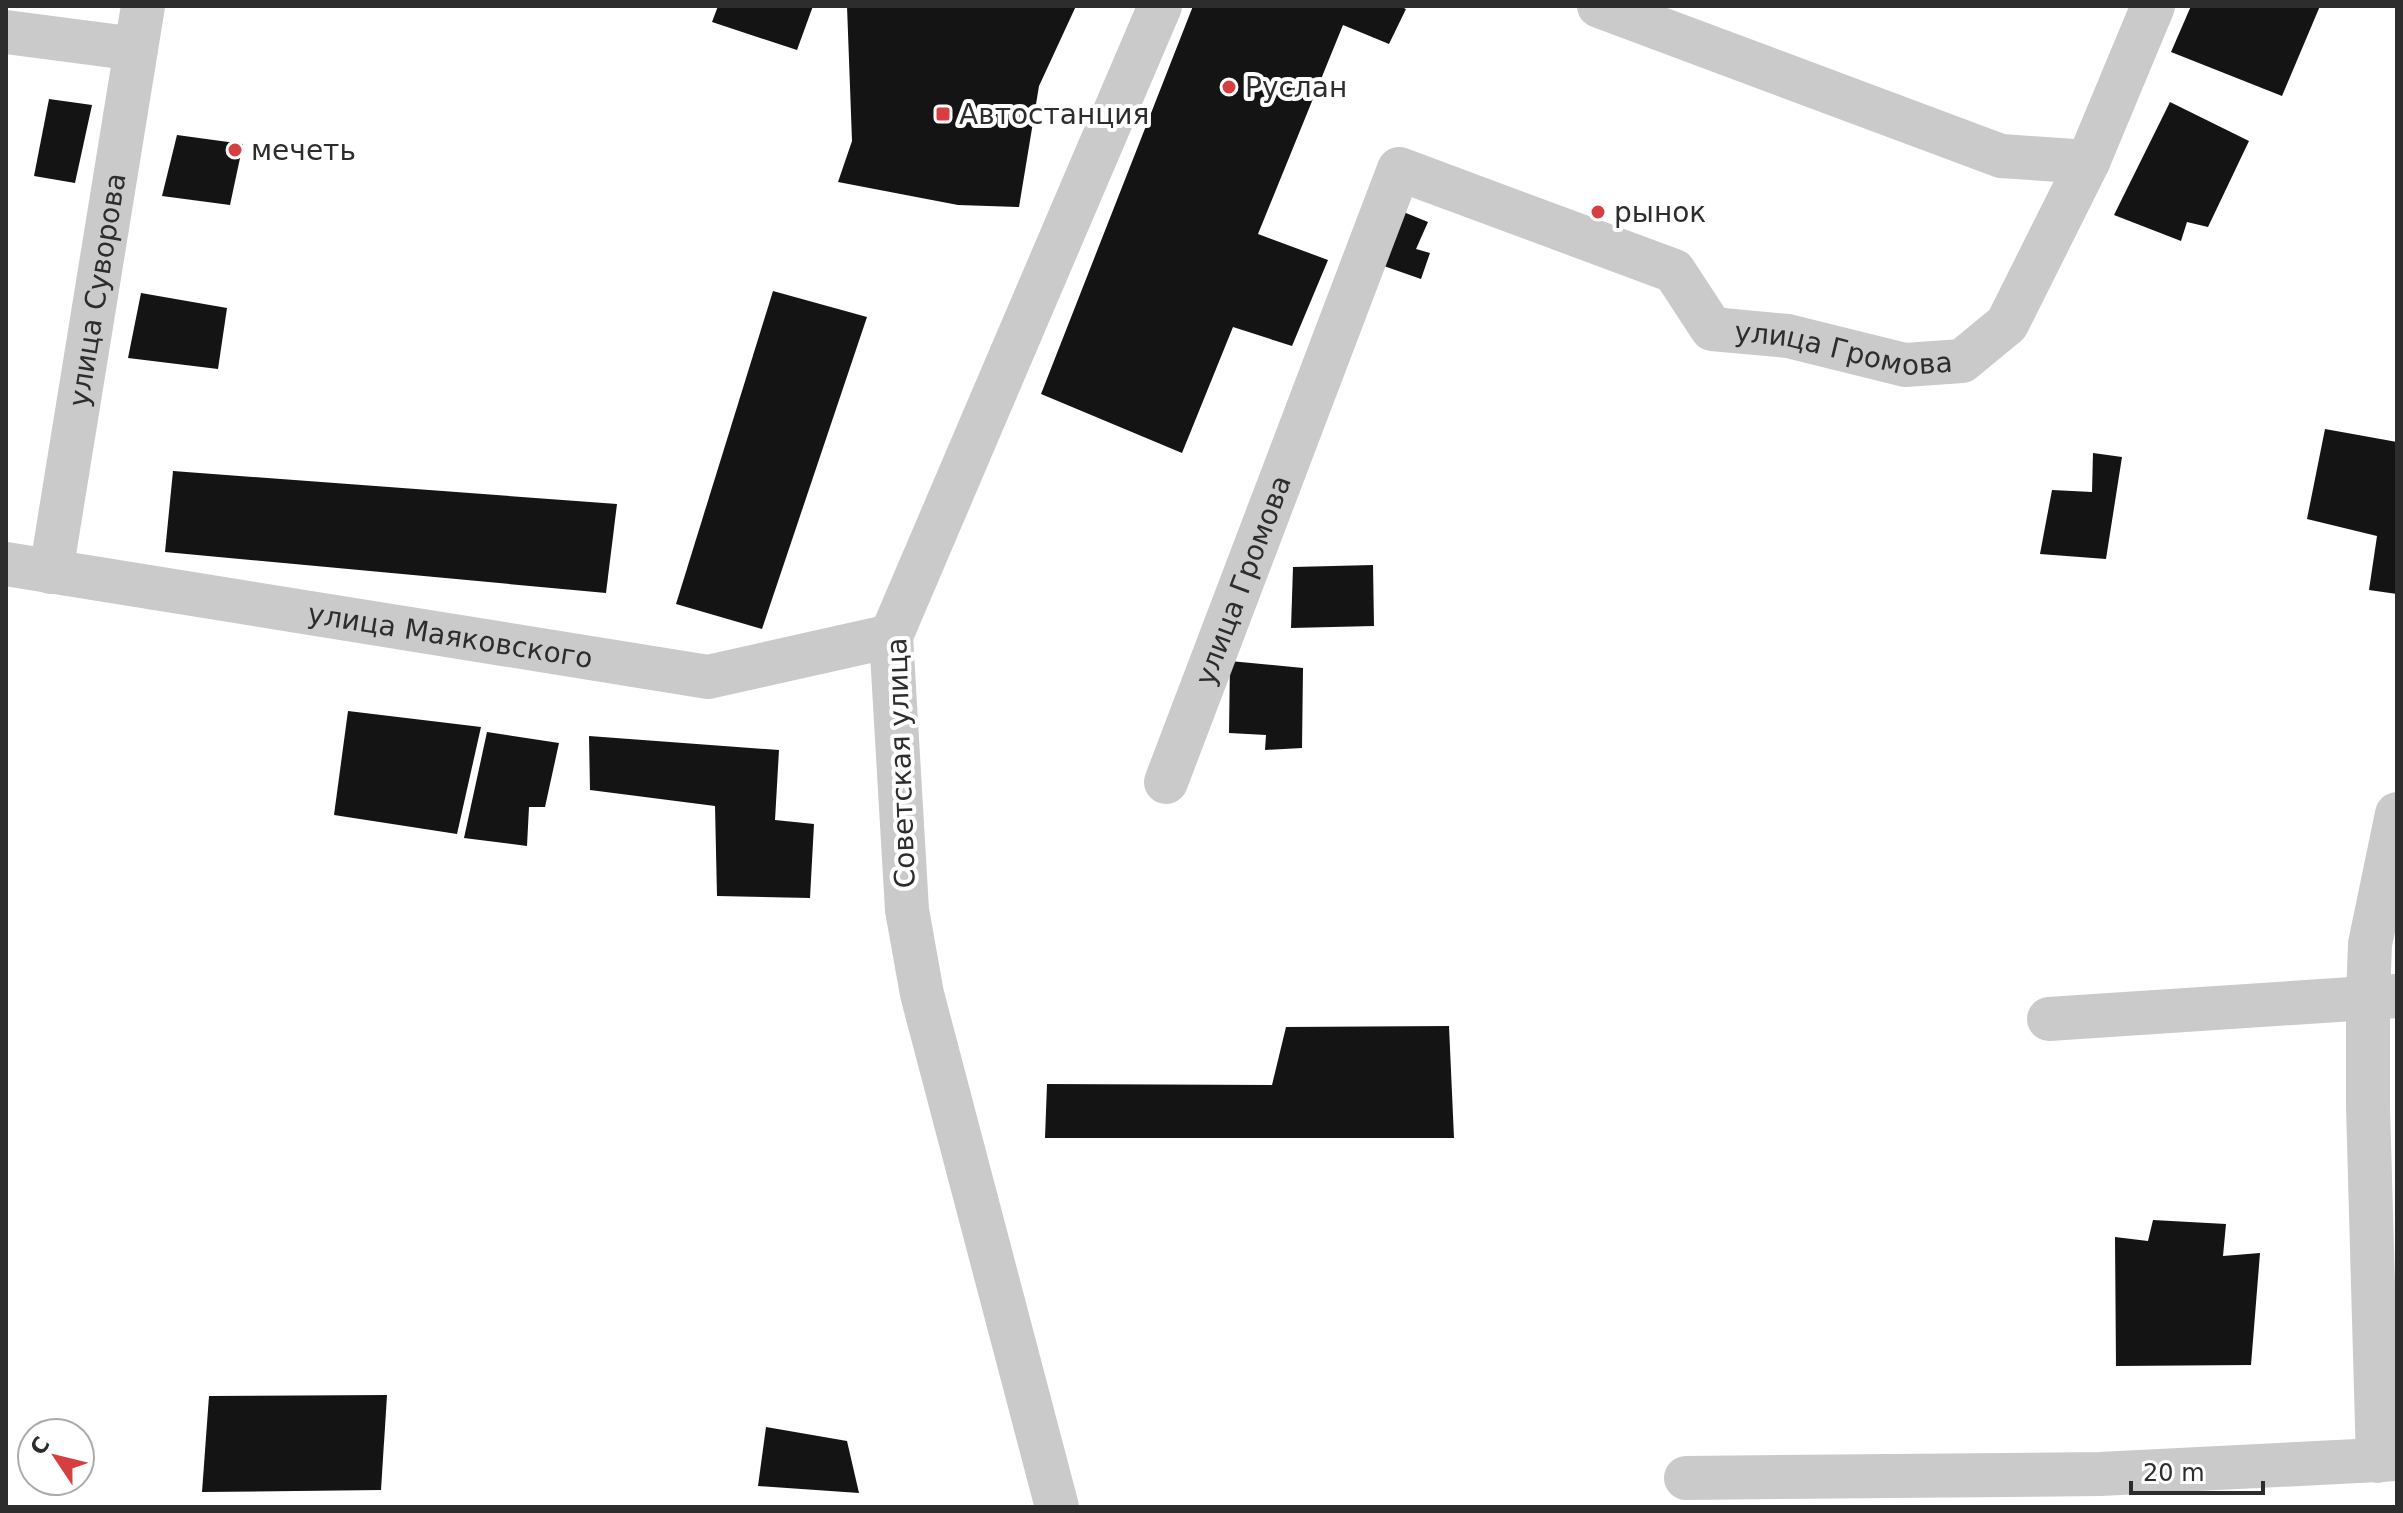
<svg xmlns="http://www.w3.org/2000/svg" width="2403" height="1513" viewBox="0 0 2403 1513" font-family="'DejaVu Sans',sans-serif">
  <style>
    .building { fill: #141414 }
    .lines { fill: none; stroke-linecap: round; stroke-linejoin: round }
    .minor { stroke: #cacaca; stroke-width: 44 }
    .poi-dot { fill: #d63e40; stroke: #fff; stroke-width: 3 }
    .labels { text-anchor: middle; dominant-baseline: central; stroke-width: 8; stroke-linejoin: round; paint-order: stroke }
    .poi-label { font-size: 28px; fill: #2d2d2d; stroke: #fff; text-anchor: start }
    .street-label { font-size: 28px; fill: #2d2d2d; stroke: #fff }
  </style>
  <rect width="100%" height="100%" fill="#fff"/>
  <g class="building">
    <path d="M718,6h95l-16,44 -85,-28z"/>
    <path d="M847,6h229l-37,80 -20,121 -61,-2 -120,-23 14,-41z"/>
    <path d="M1193,6h206l7,3 -17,35 -46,-19 -85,209 70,26 -36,86 -59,-19 -51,126 -141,-59z"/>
    <path d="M2191,6h129l-38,90 -111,-44z"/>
    <path d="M49,99l43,6 -17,78 -41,-7z"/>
    <path d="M2170,102l79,39 -41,86 -21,-5 -6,19 -67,-26z"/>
    <path d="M177,135l66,9 -13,61 -68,-9z"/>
    <path d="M1401,211l27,11 -12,27 14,4 -9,26 -40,-14z"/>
    <path d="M773,291l94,26 -105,312 -86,-25z"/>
    <path d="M141,293l86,15 -9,61 -90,-11z"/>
    <path d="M2325,429l72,13v152l-28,-4 8,-54 -70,-17z"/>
    <path d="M2093,453l29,4 -16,102 -66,-5 12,-64 40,2z"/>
    <path d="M173,471l444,33 -11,89 -441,-41z"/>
    <path d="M1373,565l1,61 -83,2 2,-61z"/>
    <path d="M1230,661l73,7 -1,80 -37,2 1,-15 -37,-2z"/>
    <path d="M348,711l133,16 -24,107 -123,-19z"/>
    <path d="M487,732l72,11 -14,64h-16l-2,39 -63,-8z"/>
    <path d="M589,736l190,14 -4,70 39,4 -4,74 -93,-2 -2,-90 -125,-16z"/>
    <path d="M1449,1026l5,112h-409l2,-54 225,1 14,-58z"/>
    <path d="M2153,1220l73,4 -3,32 37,-3 -9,112 -135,1 -1,-129 33,4z"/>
    <path d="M387,1395l-6,95 -179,2 7,-96z"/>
    <path d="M766,1427l81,14 12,52 -101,-7z"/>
  </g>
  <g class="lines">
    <g class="minor">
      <path d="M1599,6l402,150 87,6"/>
      <path d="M6,32l130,17"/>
      <path id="s1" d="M6,564l702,113 183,-41"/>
      <path id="s2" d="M51,572l92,-566"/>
      <path id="s3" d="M1166,782l233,-613 275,102 38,58 76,7 117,29 57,-4 45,-37 81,-162 65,-156"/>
      <path d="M2049,1019l348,-23"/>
      <path d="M2378,1461l-10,-354v-110l2,-53 27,-130"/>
      <path d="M1686,1478l414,-4 297,-15"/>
      <path d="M1057,1507l-135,-513 -15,-84 -16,-274 269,-630"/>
    </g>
  </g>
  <g class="poi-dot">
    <circle cx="1229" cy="87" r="8"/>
    <rect x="935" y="106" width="16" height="16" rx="4"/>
    <circle cx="235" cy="150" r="8"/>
    <circle cx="1598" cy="212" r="8"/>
  </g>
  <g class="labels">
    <g class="poi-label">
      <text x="1245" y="87">Руслан</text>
      <text x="959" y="114">Автостанция</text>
      <text x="251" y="150">мечеть</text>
      <text x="1614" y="212">рынок</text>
    </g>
    <g class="street-label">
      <text stroke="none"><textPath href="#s2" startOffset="286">улица Суворова</textPath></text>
      <text stroke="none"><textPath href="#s3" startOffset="1152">улица Громова</textPath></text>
      <text stroke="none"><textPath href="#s3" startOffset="216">улица Громова</textPath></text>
      <text stroke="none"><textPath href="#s1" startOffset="450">улица Маяковского</textPath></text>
      <text transform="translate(901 763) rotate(-92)">Советская улица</text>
    </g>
  </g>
  <rect width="2403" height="1513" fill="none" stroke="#2d2d2d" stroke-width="16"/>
  <g transform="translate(56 1457) rotate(305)"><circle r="38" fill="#ffffff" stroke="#ababab" stroke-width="2"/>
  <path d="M0-6L14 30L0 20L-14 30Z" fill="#d63e40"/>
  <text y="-12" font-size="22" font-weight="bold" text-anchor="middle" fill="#2d2d2d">С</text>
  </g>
  <path d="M2131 1481v12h132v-12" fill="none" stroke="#2d2d2d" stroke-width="4"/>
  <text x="2143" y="1481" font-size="24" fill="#2d2d2d" stroke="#ffffff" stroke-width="6" paint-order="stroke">20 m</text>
</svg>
